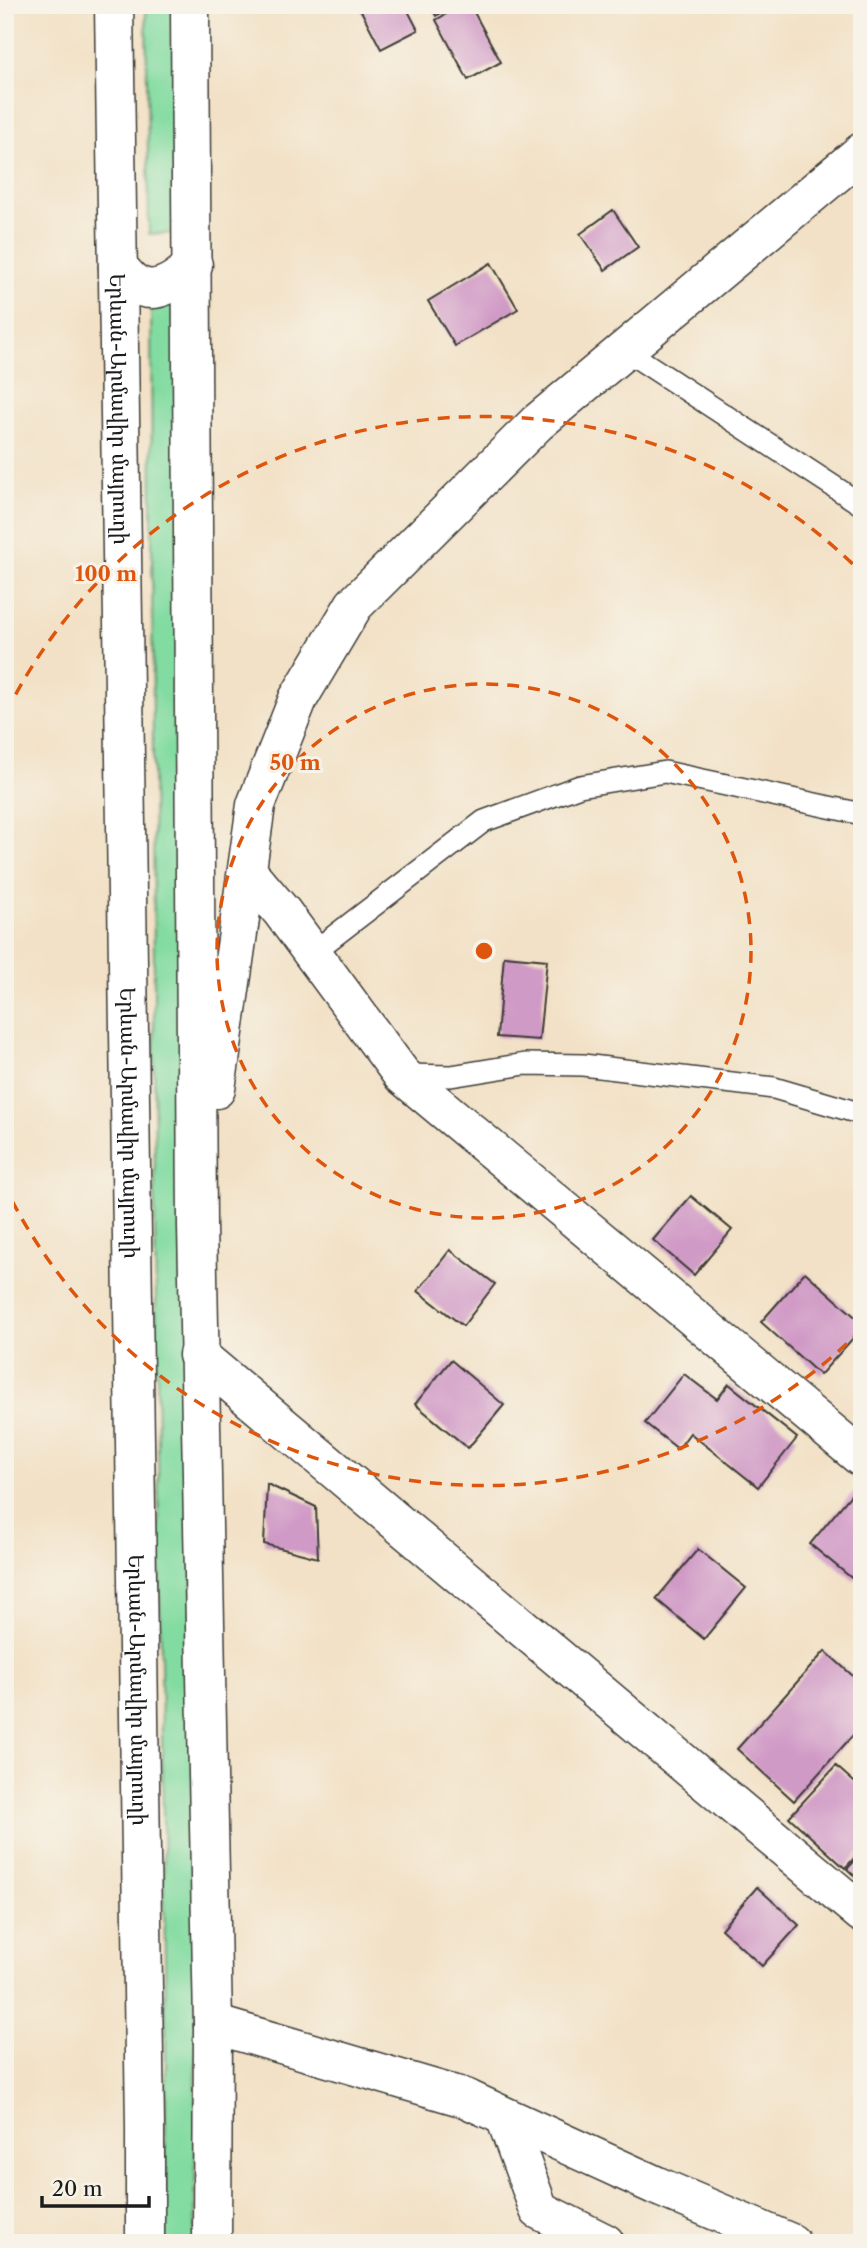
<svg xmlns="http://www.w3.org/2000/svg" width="867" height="2248" viewBox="0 0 867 2248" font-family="'Libre Caslon Text','Noto Serif Armenian',serif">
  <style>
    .green { fill: #82dba0; stroke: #4f7c5e; stroke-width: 2 }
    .building { fill: #d09ac6 }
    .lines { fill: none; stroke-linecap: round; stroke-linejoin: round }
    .service-casing { stroke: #3c3a36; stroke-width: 24 }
    .minor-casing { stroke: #3c3a36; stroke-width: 41 }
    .trunk-casing { stroke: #3c3a36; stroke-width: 41 }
    .service { stroke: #fff; stroke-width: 21 }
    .minor { stroke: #fff; stroke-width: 38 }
    .trunk { stroke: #fff; stroke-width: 38 }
    .ring { fill: none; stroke: #de560d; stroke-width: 3.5; stroke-dasharray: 12 9 }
    .labels { text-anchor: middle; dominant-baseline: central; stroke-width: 6; stroke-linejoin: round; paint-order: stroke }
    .street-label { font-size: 21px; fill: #1c1c1c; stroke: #f7f3e8 }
    .centre { fill: #de560d; stroke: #f7f3e8; stroke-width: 3.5 }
    .ring-label { font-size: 21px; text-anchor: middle; font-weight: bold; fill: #de560d; stroke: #f7f3e8; stroke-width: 6; stroke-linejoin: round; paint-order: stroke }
  </style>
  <rect width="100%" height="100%" fill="#f7f3e8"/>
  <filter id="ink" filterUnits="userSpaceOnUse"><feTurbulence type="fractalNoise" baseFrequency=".0143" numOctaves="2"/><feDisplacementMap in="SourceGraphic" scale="14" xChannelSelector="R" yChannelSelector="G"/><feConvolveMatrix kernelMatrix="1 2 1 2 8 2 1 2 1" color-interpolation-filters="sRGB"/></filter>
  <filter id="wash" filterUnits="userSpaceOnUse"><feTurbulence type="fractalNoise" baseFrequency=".00686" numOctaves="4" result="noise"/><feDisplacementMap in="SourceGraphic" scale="28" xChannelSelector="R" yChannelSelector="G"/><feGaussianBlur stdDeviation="1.57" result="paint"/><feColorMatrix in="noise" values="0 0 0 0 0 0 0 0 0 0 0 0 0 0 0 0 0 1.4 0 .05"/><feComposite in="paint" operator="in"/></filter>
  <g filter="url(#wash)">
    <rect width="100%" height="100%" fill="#f2e1c6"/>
    <g class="green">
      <path d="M146,5h30l2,228 -29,1z"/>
      <path d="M151,303h31l14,1733 -1,207h-30l1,-208 -11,-809z"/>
    </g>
    <g id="blocks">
      <g class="building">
        <path d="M358,5h47l13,25 -37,19z"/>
        <path d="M430,5h26l-20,11z"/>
        <path d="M462,5h8l31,57 -33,18 -32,-60z"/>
        <path d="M613,210l25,37 -33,23 -25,-36z"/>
        <path d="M491,263l27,46 -63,37 -27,-45z"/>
        <path d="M504,956l43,4 -8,80 -42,-3z"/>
        <path d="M691,1196l41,34 -38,45 -41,-35z"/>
        <path d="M450,1250l45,34 -32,42 -45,-35z"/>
        <path d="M805,1272l57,51v5l-42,47 -59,-53z"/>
        <path d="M451,1360l53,45 -36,43 -53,-44z"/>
        <path d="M684,1374l33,25 12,-15 68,54 -39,49 -68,-54 -12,16 -33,-26z"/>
        <path d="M267,1484l49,23 2,51 -54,-14z"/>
        <path d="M859,1485l3,2v84l-8,9 -44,-36z"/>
        <path d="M698,1549l48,39 -42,51 -48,-40z"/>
        <path d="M825,1651l37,33v41l-68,76 -57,-52z"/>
        <path d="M836,1766l26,23v61l-17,18 -56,-51z"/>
        <path d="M862,1853v30l-15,-14z"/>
        <path d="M757,1887l42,38 -37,41 -41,-37z"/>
      </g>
    </g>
  </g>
  <g filter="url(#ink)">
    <use href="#blocks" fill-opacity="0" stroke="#3c3a36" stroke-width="2"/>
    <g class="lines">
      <g class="service-casing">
        <g id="service">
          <path d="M625,350l237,155"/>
          <path d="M312,953l172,-132 96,-35 85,-14 197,42"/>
          <path d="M404,1075l47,1 74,-12 58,1 191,23 88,26"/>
        </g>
      </g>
      <g class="minor-casing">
        <g id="minor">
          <path d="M247,871l35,41 120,163 460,383"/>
          <path d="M198,1355l664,558"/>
          <path d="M213,2024l252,74 192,88 134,57"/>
          <path d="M505,2117l34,93 66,33"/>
        </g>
      </g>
      <g class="trunk-casing">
        <g id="trunk">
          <path id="s1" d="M114,5l31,2122v116"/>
          <path d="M190,5l7,1221 16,798 -1,219"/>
          <path d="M118,267c5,5 10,12 16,16 21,15 44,-3 59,-18"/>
          <path d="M216,1089l40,-284 42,-106 56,-94 183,-182 325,-271"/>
        </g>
      </g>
      <use href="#service" class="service"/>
      <use href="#minor" class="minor"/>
      <use href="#trunk" class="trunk"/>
    </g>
  </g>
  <g class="ring">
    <circle cx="484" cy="951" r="267"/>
    <path d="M862 1329A534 534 0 0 1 6 1189M6 713A534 534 0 0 1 862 573"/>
  </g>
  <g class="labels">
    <g class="street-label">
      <text stroke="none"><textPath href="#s1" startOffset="404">Երևան-Արմավիր մայրուղի</textPath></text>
      <text stroke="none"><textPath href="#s1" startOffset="1118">Երևան-Արմավիր մայրուղի</textPath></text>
      <text stroke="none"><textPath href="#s1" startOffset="1685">Երևան-Արմավիր մայրուղի</textPath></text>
    </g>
  </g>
  <circle cx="484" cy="951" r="10" class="centre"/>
  <g class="ring-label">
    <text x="106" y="581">100 m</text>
    <text x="295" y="770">50 m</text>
  </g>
  <rect width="867" height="2248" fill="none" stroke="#f7f3e8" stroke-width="28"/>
  <path d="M42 2196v10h107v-10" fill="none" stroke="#1c1c1c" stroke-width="3.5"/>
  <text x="52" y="2196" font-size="21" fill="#1c1c1c" stroke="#f7f3e8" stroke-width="5" paint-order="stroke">20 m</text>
</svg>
